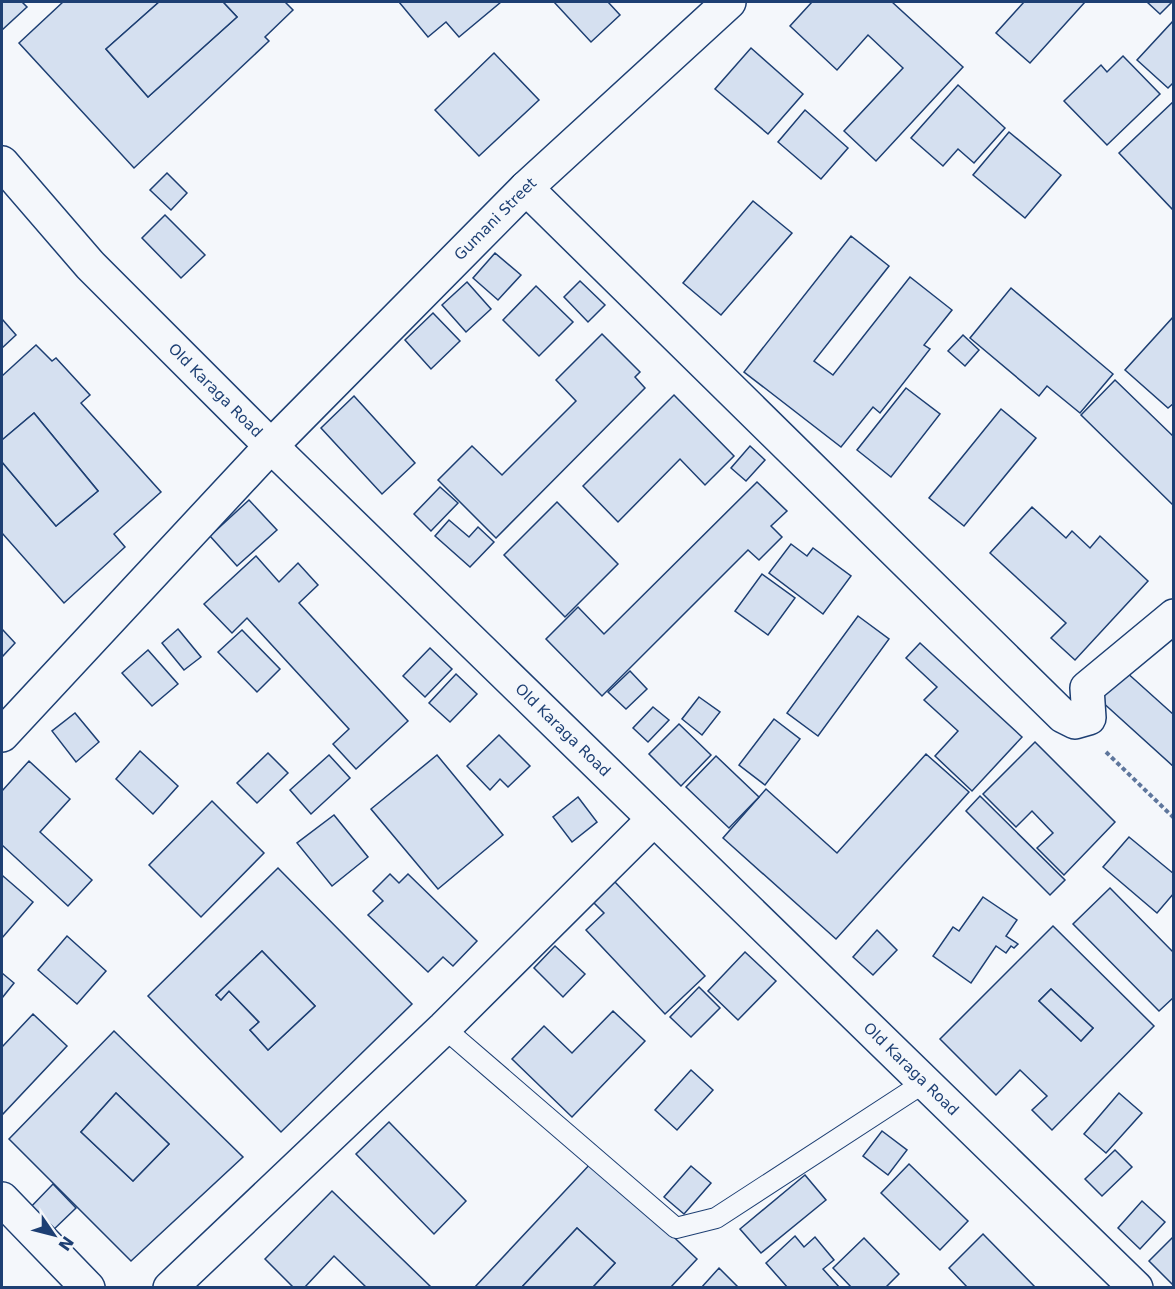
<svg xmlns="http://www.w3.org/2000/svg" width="1175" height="1289" viewBox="0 0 1175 1289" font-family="'DejaVu Sans',sans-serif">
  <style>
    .building { fill: #d5e0f0; stroke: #1d3f73; stroke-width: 1.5; fill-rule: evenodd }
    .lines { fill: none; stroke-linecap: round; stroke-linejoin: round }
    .lane-casing { stroke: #1d3f73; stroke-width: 22 }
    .street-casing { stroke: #1d3f73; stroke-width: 36 }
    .secondary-casing { stroke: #1d3f73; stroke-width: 36 }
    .path { stroke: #5e769c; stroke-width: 4; stroke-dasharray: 4.5 3; stroke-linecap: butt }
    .lane { stroke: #f4f7fb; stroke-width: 20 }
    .street { stroke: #f4f7fb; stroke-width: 33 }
    .secondary { stroke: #f4f7fb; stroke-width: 33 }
    .labels { text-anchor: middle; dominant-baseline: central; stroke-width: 4.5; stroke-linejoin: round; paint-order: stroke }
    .street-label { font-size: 15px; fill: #1d3f73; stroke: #f4f7fb }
  </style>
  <rect width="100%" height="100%" fill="#f4f7fb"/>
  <g class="building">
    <path d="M2,2h20l5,5 -25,23z"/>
    <path d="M63,2h96l-53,47 42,48 89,-80 -14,-15h62l8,8 -28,27 4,4 -135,127 -115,-125z"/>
    <path d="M159,2h64l14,15 -89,80 -42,-48z"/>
    <path d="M399,2h102l-42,35 -13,-15 -18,15z"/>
    <path d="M554,2h54l12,13 -29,27z"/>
    <path d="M812,2h80l71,65 -87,94 -32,-30 59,-63 -35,-33 -31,35 -47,-44z"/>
    <path d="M1024,2h61l-55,61 -34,-30z"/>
    <path d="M1147,2h25l-12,12z"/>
    <path d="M1174,20v62l-6,6 -31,-28z"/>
    <path d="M751,48l52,46 -35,40 -53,-45z"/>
    <path d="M494,53l45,47 -60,56 -44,-46z"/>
    <path d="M1123,56l37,38 -53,51 -43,-44 37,-36 6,7z"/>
    <path d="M958,85l47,43 -31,35 -16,-14 -15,17 -32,-28z"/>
    <path d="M1174,101v110l-55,-58z"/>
    <path d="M805,110l43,38 -27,31 -43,-37z"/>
    <path d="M1009,132l52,43 -36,43 -52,-43z"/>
    <path d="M167,173l20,20 -16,17 -21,-20z"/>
    <path d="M753,201l39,32 -71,82 -38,-32z"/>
    <path d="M165,215l40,40 -24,23 -39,-40z"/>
    <path d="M851,236l38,30 -75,95 19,14 77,-98 42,33 -28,35 6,4 -50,64 -7,-6 -32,40 -97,-75z"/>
    <path d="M495,253l26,22 -23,25 -25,-22z"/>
    <path d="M580,281l25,24 -17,17 -24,-25z"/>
    <path d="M467,282l24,27 -25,23 -24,-27z"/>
    <path d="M536,286l37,36 -34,34 -36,-36z"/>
    <path d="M1011,288l102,86 -33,39 -33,-27 -8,10 -69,-58z"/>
    <path d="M433,313l27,28 -29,28 -26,-29z"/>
    <path d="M1174,316v87l-6,5 -43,-38z"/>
    <path d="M2,319l14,16 -14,13z"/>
    <path d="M602,334l38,38 -5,5 10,11 -149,150 -58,-58 34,-34 30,29 74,-74 -20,-21z"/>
    <path d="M963,335l16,15 -14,16 -17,-15z"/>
    <path d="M36,345l16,16 4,-3 34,37 -9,8 80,89 -47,42 11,13 -61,56 -62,-70v-71l54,64 42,-35 -64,-78 -32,27v-64z"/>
    <path d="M1115,380l59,57v69l-93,-91z"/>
    <path d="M906,388l34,26 -49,63 -34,-27z"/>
    <path d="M674,395l60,61 -29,29 -25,-26 -62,63 -35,-36z"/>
    <path d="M354,396l61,67 -33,31 -61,-66z"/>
    <path d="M1001,409l35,29 -72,88 -35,-28z"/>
    <path d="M34,413l64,78 -42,35 -54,-64v-22z"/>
    <path d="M750,446l15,14 -19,21 -15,-13z"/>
    <path d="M757,482l30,29 -16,15 11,11 -23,23 -11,-10 -146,146 -56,-57 32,-32 26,27z"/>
    <path d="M440,487l18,16 -27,28 -17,-17z"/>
    <path d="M249,500l28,30 -40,36 -27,-30z"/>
    <path d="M557,502l61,62 -53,53 -61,-62z"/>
    <path d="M1032,507l34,31 6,-7 18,17 10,-12 48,45 -73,79 -24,-22 15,-15 -76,-70z"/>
    <path d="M449,520l20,17 9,-10 16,15 -24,25 -35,-31z"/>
    <path d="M791,544l16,12 6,-8 38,28 -28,38 -54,-41z"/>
    <path d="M256,556l23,26 19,-19 20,22 -19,18 109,118 -52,48 -23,-25 16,-15 -102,-111 -15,15 -28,-29z"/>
    <path d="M762,574l33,24 -27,37 -33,-24z"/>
    <path d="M858,616l31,23 -71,97 -31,-23z"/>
    <path d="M2,629l13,14 -13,14z"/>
    <path d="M178,629l23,28 -17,13 -22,-27z"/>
    <path d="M242,630l38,39 -23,23 -39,-40z"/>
    <path d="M920,643l102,94 -50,54 -37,-35 23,-25 -34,-31 13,-13 -31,-29z"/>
    <path d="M430,648l22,21 -27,28 -22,-21z"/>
    <path d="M148,650l30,34 -26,22 -30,-33z"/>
    <path d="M630,671l17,18 -21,20 -18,-17z"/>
    <path d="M1125,671l49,44v52l-74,-67z"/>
    <path d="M456,674l21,20 -27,28 -21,-19z"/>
    <path d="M699,697l21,15 -18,23 -20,-16z"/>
    <path d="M653,707l16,13 -21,22 -15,-14z"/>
    <path d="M75,713l24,29 -23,20 -24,-31z"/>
    <path d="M774,719l26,20 -35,46 -26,-20z"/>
    <path d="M679,724l32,31 -30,31 -32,-32z"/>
    <path d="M499,735l31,31 -22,21 -8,-8 -10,11 -23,-24z"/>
    <path d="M1035,742l80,80 -51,53 -27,-27 16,-15 -21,-22 -16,16 -33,-33z"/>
    <path d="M140,751l38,35 -25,28 -37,-35z"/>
    <path d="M268,753l20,20 -31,30 -20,-20z"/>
    <path d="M926,754l43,38 -133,147 -113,-101 43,-49 71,64z"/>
    <path d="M329,755l21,23 -39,36 -21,-24z"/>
    <path d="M437,755l66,80 -65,54 -67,-80z"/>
    <path d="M716,756l43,41 -30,31 -43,-41z"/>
    <path d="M29,761l41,38 -30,33 52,48 -24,26 -66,-61v-54z"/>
    <path d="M980,796l85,84 -15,15 -84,-84z"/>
    <path d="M578,797l19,25 -25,20 -19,-25z"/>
    <path d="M212,801l52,52 -63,64 -52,-52z"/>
    <path d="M334,815l34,42 -36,29 -35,-43z"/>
    <path d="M1129,837l45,37v19l-17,20 -54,-46z"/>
    <path d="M278,868l134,136 -131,128 -133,-136zM262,951l53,55 -47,44 -18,-20 9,-8 -30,-31 -8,9 -5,-5z"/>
    <path d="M390,874l9,9 9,-9 69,67 -24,25 -10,-9 -15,15 -60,-57 15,-14 -10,-10z"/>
    <path d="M3,876l30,26 -31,36v-60z"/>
    <path d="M614,881l91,95 -40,38 -79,-84 18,-17 -11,-11z"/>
    <path d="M1110,888l64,65v44l-15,14 -86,-87z"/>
    <path d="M983,897l34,23 -11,16 12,8 -4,4 -3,-2 -5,7 -10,-7 -25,37 -38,-27 20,-29 6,4z"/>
    <path d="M1053,926l101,100 -102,104 -20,-20 15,-14 -27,-26 -24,25 -56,-56zM1051,989l42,39 -12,13 -42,-40z"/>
    <path d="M877,930l20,20 -24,25 -20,-18z"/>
    <path d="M67,936l39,35 -29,33 -39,-34z"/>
    <path d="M555,946l30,28 -22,23 -29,-29z"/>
    <path d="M262,951l53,55 -47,44 -18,-20 9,-8 -30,-31 -8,9 -5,-5z"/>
    <path d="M745,952l31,29 -38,39 -30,-29z"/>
    <path d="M2,973l12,10 -12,15z"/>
    <path d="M699,987l21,21 -29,29 -21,-20z"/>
    <path d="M1051,989l42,39 -12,13 -42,-40z"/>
    <path d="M613,1011l32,30 -73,76 -60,-58 32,-33 28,27z"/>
    <path d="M33,1014l34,32 -65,69v-68z"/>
    <path d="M114,1031l129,126 -112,104 -122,-122zM116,1093l53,51 -36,37 -52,-49z"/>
    <path d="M691,1070l22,20 -36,40 -22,-20z"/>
    <path d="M116,1093l53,51 -36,37 -52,-49z"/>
    <path d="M1119,1093l23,20 -36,40 -22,-19z"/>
    <path d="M389,1122l77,79 -32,33 -78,-80z"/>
    <path d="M882,1131l25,19 -19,25 -25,-19z"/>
    <path d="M1115,1150l17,17 -30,29 -17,-17z"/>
    <path d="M593,1161l104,98 -27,29h-78l23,-25 -38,-35 -56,60h-47z"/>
    <path d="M909,1164l59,57 -28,29 -59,-57z"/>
    <path d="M691,1166l20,17 -27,31 -20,-17z"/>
    <path d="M805,1175l21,25 -65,53 -21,-24z"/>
    <path d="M53,1184l23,24 -27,26 -23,-22z"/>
    <path d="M332,1191l100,97h-65l-33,-32 -30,32h-10l-29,-29z"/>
    <path d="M1142,1201l23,21 -25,27 -22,-21z"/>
    <path d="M577,1228l38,35 -23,25h-71z"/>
    <path d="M983,1234l53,54h-68l-19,-20z"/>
    <path d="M795,1236l9,11 11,-10 19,23 -11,9 17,19h-52l-22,-25z"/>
    <path d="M1174,1236v50l-25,-25z"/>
    <path d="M864,1238l35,36 -14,14h-33l-19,-20z"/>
    <path d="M719,1268l20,20h-38z"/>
  </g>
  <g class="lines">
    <g class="lane-casing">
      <path id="lane" d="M444,1028l232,200 40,-10 209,-136"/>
    </g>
    <g class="street-casing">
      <g id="street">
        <path d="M526,188l537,528 12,6 14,-4 -2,-30 87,-72"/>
        <path id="s1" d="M2,735l269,-289 255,-258 203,-186"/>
        <path d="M2,1199l86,89"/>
        <path d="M170,1288l274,-260 210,-209"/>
      </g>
    </g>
    <g class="secondary-casing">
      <g id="secondary">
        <path id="s2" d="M2,163l88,102 181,181 865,842"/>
      </g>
    </g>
    <path class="path" d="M1106,752l68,66"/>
    <use href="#lane" class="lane"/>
    <use href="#street" class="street"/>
    <use href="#secondary" class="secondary"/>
  </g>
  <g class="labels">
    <g class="street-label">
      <text stroke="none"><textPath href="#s1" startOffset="714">Gumani Street</textPath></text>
      <text stroke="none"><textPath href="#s2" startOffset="312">Old Karaga Road</textPath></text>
      <text stroke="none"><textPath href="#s2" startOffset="798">Old Karaga Road</textPath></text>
      <text stroke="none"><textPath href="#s2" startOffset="1284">Old Karaga Road</textPath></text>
    </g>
  </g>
  <rect width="1175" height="1289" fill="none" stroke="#1d3f73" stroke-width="6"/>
  <g transform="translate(54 1235) rotate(125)" stroke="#f4f7fb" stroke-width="4.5" paint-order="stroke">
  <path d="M0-4.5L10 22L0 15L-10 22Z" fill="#1d3f73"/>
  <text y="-9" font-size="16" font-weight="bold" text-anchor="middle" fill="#1d3f73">N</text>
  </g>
</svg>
